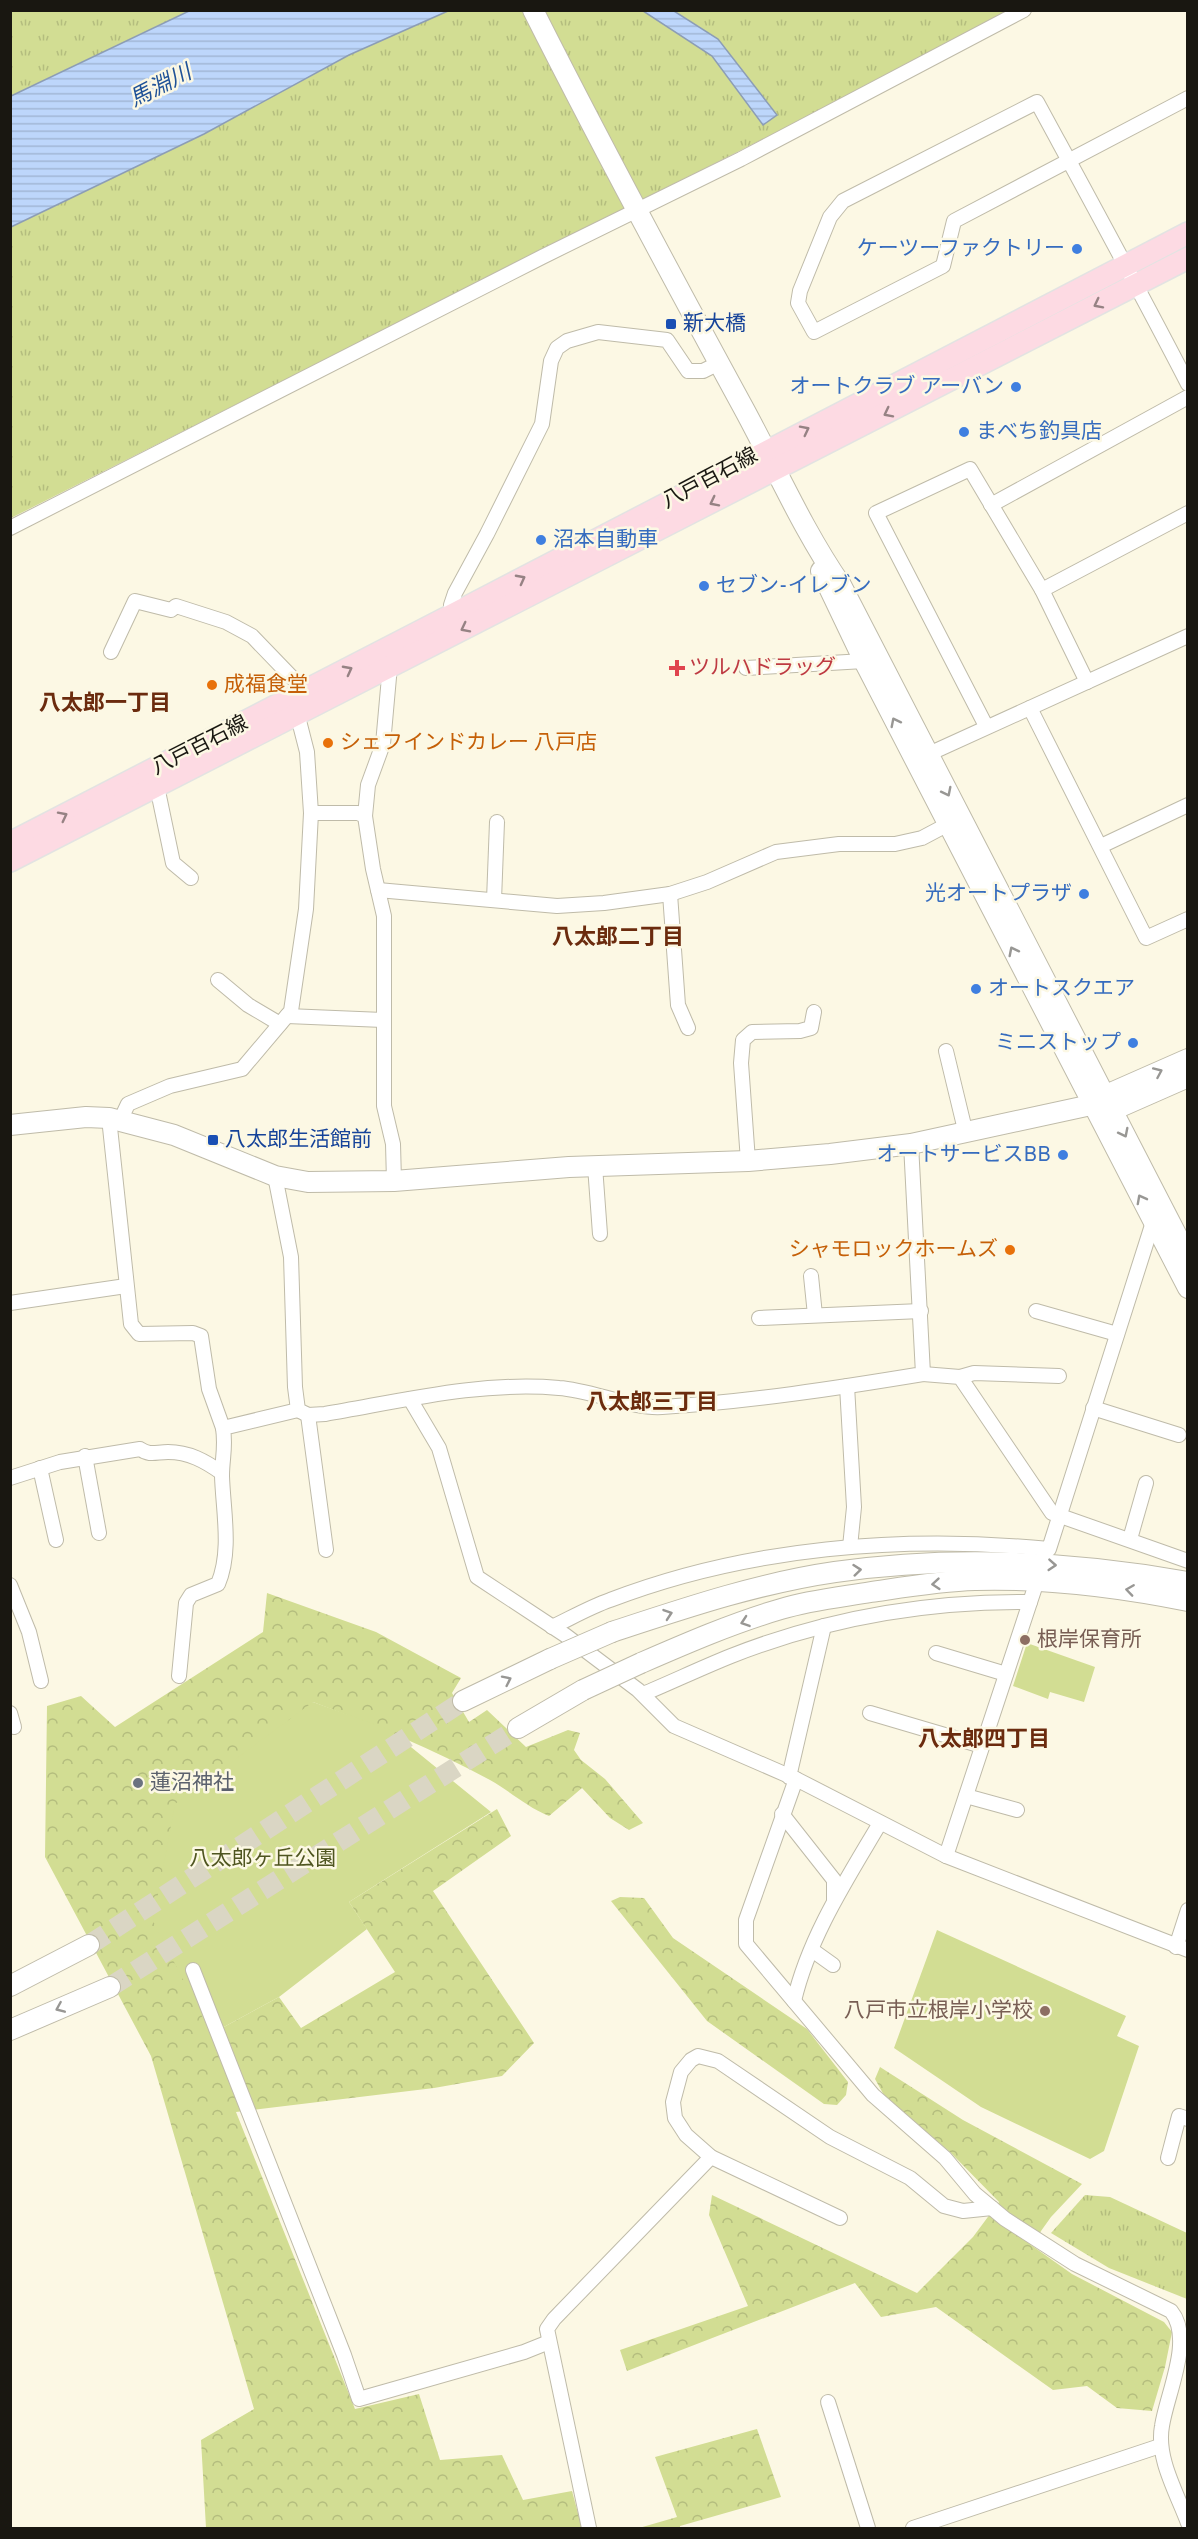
<svg xmlns="http://www.w3.org/2000/svg" width="1198" height="2539" viewBox="0 0 1198 2539" font-family="Overpass,'Noto Sans JP',sans-serif">
  <style>
    .grass { fill: url(#grass-tufts) }
    .forest { fill: url(#forest-crowns) }
    .park { fill: #d2dd93 }
    .water { fill: url(#water-rules); stroke: #8c9db5; stroke-width: 1.5 }
    .lines { fill: none; stroke-linecap: round; stroke-linejoin: round }
    .secondary-tunnel { stroke: #dad6c4; stroke-width: 20; stroke-dasharray: 20 10; stroke-linecap: butt }
    .street-casing { stroke: #bfbba9; stroke-width: 16 }
    .secondary-casing { stroke: #bfbba9; stroke-width: 22 }
    .primary-casing { stroke: #e3e3e2; stroke-width: 24 }
    .street { stroke: #fff; stroke-width: 14 }
    .secondary { stroke: #fff; stroke-width: 20 }
    .primary { stroke: #fddae3; stroke-width: 21 }
    .secondary-bridge-casing { stroke: #bfbba9; stroke-width: 22; stroke-linecap: butt }
    .secondary-bridge { stroke: #fff; stroke-width: 20 }
    .oneway { stroke: #968284 }
    .oneway2 { stroke: #989794 }
    .shop-dot { fill: #3f7fe0; stroke: #fcf8e4; stroke-width: 2 }
    .transit-dot { fill: #1a4fb4; stroke: #fcf8e4; stroke-width: 2 }
    .health-dot { fill: #e0444e; stroke: #fcf8e4; stroke-width: 2 }
    .food-dot { fill: #e8710a; stroke: #fcf8e4; stroke-width: 2 }
    .education-dot { fill: #8d6e63; stroke: #fcf8e4; stroke-width: 2 }
    .worship-dot { fill: #6b7280; stroke: #fcf8e4; stroke-width: 2 }
    .labels { text-anchor: middle; dominant-baseline: central; stroke-width: 5; stroke-linejoin: round; paint-order: stroke }
    .shop-label { font-size: 21px; fill: #366cbe; stroke: #fcf8e4; text-anchor: end }
    .transit-label { font-size: 21px; fill: #164399; stroke: #fcf8e4; text-anchor: start }
    .street-label { font-size: 21px; fill: #191711; stroke: #fcf8e4 }
    .health-label { font-size: 21px; fill: #be3a42; stroke: #fcf8e4; text-anchor: start }
    .food-label { font-size: 21px; fill: #c56008; stroke: #fcf8e4; text-anchor: start }
    .education-label { font-size: 21px; fill: #785e54; stroke: #fcf8e4; text-anchor: start }
    .worship-label { font-size: 21px; fill: #5b616d; stroke: #fcf8e4; text-anchor: start }
    .park-label { font-size: 21px; fill: #4f5520; stroke: #fcf8e4 }
    .water-label { font-size: 22px; font-style: italic; fill: #1f5298; stroke: #fcf8e4 }
    .neighbourhood-label { font-size: 22px; font-weight: bold; fill: #6b2b0e; stroke: #fcf8e4 }
  </style>
  <defs>
    <pattern id="grass-tufts" width="24" height="20" patternUnits="userSpaceOnUse" patternTransform="scale(1.5)"><rect width="24" height="20" fill="#d2dd93"/><path d="M3 7l-1-3M5 7V3M7 7l1-3M15 17l-1-3M17 17v-4M19 17l1-3" fill="none" stroke="#b4bd7e"/></pattern>
    <pattern id="forest-crowns" width="20" height="18" patternUnits="userSpaceOnUse" patternTransform="scale(1.5)"><rect width="20" height="18" fill="#d2dd93"/><path d="M2 6a3 3 0 1 1 6 0M12 15a3 3 0 1 1 6 0" fill="none" stroke="#b4bd7e"/></pattern>
    <pattern id="water-rules" width="6" height="5" patternUnits="userSpaceOnUse" patternTransform="scale(1.5)"><rect width="6" height="5" fill="#bdd6fb"/><path d="M0 2.5h6" fill="none" stroke="#a2b7d6"/></pattern>
  </defs>
  <rect width="100%" height="100%" fill="#fcf8e4"/>
  <g class="grass">
    <path d="M10,11h179l-178,85z"/>
    <path d="M448,11h562l-215,112 -784,395v-291l193,-93 145,-79z"/>
    <path d="M1085,2195l25,2 77,36v66l-78,-31 -58,-35z"/>
  </g>
  <g class="forest">
    <path d="M267,1593l109,39 85,46 -9,15 17,29 18,-12 39,37 42,-17 12,3 -6,17 7,10 24,19 38,44 -14,7 -19,-12 -28,-30 -33,28c-22,-9 -38,-24 -59,-36 -57,-31 -116,-55 -177,-78l-102,332 68,-37 22,31 94,-56 -46,-70 148,-93 14,27 -78,55 101,152 -32,33 -68,12 -198,24 119,297 64,-15 21,66 62,-5 21,45 49,-9 10,37h-376l-5,-88 53,-31 -103,-353 -106,-199 2,-151 34,-10 34,31 148,-95z"/>
    <path d="M620,1897l24,1 29,40 134,91 41,53 -2,13 -9,10 -13,-1 -117,-83 -96,-120z"/>
    <path d="M880,2067l83,53 119,64 -31,33 -20,28 41,29 92,48 8,10 -7,35 -13,44 -35,-3 -30,-22 -34,4 -117,-83 -55,10 -26,-34 -228,88 -7,-21 128,-44 -39,-91 3,-20 205,98 56,-56 26,-35 -49,-50 -65,-55 -10,-18z"/>
    <path d="M757,2429l24,68 -101,29v2h-41l38,-11 -22,-60z"/>
  </g>
  <g class="park">
    <path d="M1027,1643l68,24 -11,35 -34,-10 -2,7 -35,-13z"/>
    <path d="M313,1702l77,28 101,82 -142,90 18,27 -88,68 -68,37 -58,-113 22,-117z"/>
    <path d="M937,1930l189,86 -9,20 22,10 -35,105 -14,8 -109,-52 -87,-59z"/>
  </g>
  <g class="water">
    <path d="M189,11h259l-99,44 -145,79 -193,93v-131z"/>
    <path d="M643,11h31l44,28 59,76 -14,10 -51,-69z"/>
  </g>
  <g class="lines">
    <g class="secondary-tunnel">
      <path d="M89,1945l374,-244"/>
      <path d="M110,1987l408,-259"/>
    </g>
    <g class="street-casing">
      <g id="street">
        <path d="M1188,98l-234,123 -11,45 -129,66 -16,-29 2,-12 30,-74 13,-16 194,-99c51,94 102,187 151,282"/>
        <path d="M991,505l197,-108"/>
        <path d="M10,528l532,-271 199,-98 283,-149"/>
        <path d="M1042,590l146,-77"/>
        <path d="M454,614l-3,-9 4,-12 32,-59 55,-110 9,-63 6,-13 10,-7 31,-9 69,8 21,31h15l16,-8"/>
        <path d="M111,652l24,-51 36,9 5,-4 50,16 26,14 54,56"/>
        <path d="M746,668l118,-7"/>
        <path d="M1030,708l116,230 42,-19"/>
        <path d="M986,726l-110,-213 94,-44 72,121 45,92"/>
        <path d="M922,757l266,-121"/>
        <path d="M154,787l5,9 14,67 18,15"/>
        <path d="M311,813h47l7,3 8,53 11,47v190l9,38 1,37"/>
        <path d="M365,816l3,-31 15,-41 7,-78"/>
        <path d="M1101,846l87,-41"/>
        <path d="M378,890l179,16 47,-3 66,-9 37,-12 69,-30 63,-8h56l27,-6 34,-18"/>
        <path d="M670,894l8,111 10,23"/>
        <path d="M494,900l3,-78"/>
        <path d="M218,980l30,25 32,19"/>
        <path d="M287,1016l96,4"/>
        <path d="M946,1051l20,83"/>
        <path d="M109,1118l22,206 8,10 54,-1 8,3 8,53 14,39"/>
        <path d="M120,1121l8,-17 42,-18 72,-17 49,-58 15,-102 5,-96 -4,-61 -10,-39"/>
        <path d="M748,1161l-7,-98 2,-23 9,-8 48,-1 11,-3 3,-16"/>
        <path d="M595,1166l5,68"/>
        <path d="M275,1176l16,81 4,130 3,23 10,5 17,-1c77,-13 156,-33 234,-26 32,2 73,21 103,19 86,-5 176,-19 261,-33l-12,-230"/>
        <path d="M811,1276l4,39"/>
        <path d="M10,1303l116,-17"/>
        <path d="M1036,1311l81,23"/>
        <path d="M759,1318l162,-7"/>
        <path d="M923,1374l37,3 92,136 136,48"/>
        <path d="M960,1377l14,-4 85,3"/>
        <path d="M847,1386l7,121 -4,40"/>
        <path d="M410,1399l29,49 38,129 88,58 73,55 36,36 122,53 150,77 242,94"/>
        <path d="M1093,1408l86,27"/>
        <path d="M308,1415l18,135"/>
        <path d="M85,1456l14,77"/>
        <path d="M40,1468l16,72"/>
        <path d="M10,1478l50,-16 80,-13c10,7 16,3 28,3 21,0 37,9 54,21"/>
        <path d="M1130,1539l16,-56"/>
        <path d="M10,1585l19,47 12,49"/>
        <path d="M552,1627c19,-9 38,-20 58,-27 138,-53 293,-65 439,-51l104,-327"/>
        <path d="M936,1653l70,21"/>
        <path d="M179,1676l7,-73 5,-8 27,-11c14,-33 5,-74 4,-108 0,-18 4,-28 1,-48l75,-18"/>
        <path d="M643,1694c29,-12 58,-26 88,-38 96,-38 197,-55 299,-54"/>
        <path d="M10,1713l4,14"/>
        <path d="M870,1713l112,33"/>
        <path d="M789,1777l35,-151"/>
        <path d="M796,1779l-50,141v24l127,151 72,63 30,36 30,25 70,45 96,47c23,28 -4,82 -9,115 -6,32 15,67 26,97"/>
        <path d="M966,1796l51,14"/>
        <path d="M782,1814l52,66v20"/>
        <path d="M946,1856l91,-275"/>
        <path d="M1176,1947l12,-37"/>
        <path d="M812,1950l21,15"/>
        <path d="M193,1970l151,385 15,44 165,-47 25,-10"/>
        <path d="M794,2001c15,-64 53,-122 86,-178"/>
        <path d="M1168,2158l11,-42 9,3"/>
        <path d="M840,2218l-129,-61 -25,-22 -11,-17 -2,-16 8,-30 10,-12 7,-4 20,5 112,76 80,41 34,28 19,5 29,-3"/>
        <path d="M828,2402l40,126"/>
        <path d="M589,2528l-42,-199 7,-10 157,-162"/>
        <path d="M913,2528l247,-82"/>
      </g>
    </g>
    <g class="secondary-casing">
      <g id="secondary">
        <path d="M533,10c68,135 139,267 211,399 32,59 59,121 97,176l347,672"/>
        <path d="M821,571l43,90 324,627"/>
        <path d="M1100,1107l13,3 75,-33"/>
        <path d="M10,1125l76,-8 23,1 65,17 101,41 33,6 86,-1 175,-14 179,-6 82,-7 81,-10 180,-39 13,-9 84,-37"/>
        <path d="M612,1632c73,-24 147,-49 223,-60 118,-17 236,-11 353,10"/>
        <path d="M641,1663c46,-20 92,-40 140,-54 29,-9 60,-12 90,-17 34,-5 69,-11 104,-12 71,-2 143,7 213,21"/>
        <path d="M463,1701l87,-42"/>
        <path d="M518,1728l65,-38"/>
        <path d="M10,1986l79,-41"/>
        <path d="M10,2030l100,-43"/>
      </g>
    </g>
    <g class="primary-casing">
      <g id="primary">
        <path d="M10,843c394,-201 784,-408 1178,-610"/>
        <path d="M10,861l1178,-603"/>
      </g>
    </g>
    <use href="#street" class="street"/>
    <use href="#secondary" class="secondary"/>
    <use href="#primary" class="primary"/>
    <g class="secondary-bridge-casing">
      <g id="secondary-bridge">
        <path d="M550,1659l62,-27"/>
        <path d="M583,1690l58,-27"/>
      </g>
    </g>
    <use href="#secondary-bridge" class="secondary-bridge"/>
  </g>
  <defs><path id="oneway-chevron" d="M-2-3.5L2.5 0L-2 3.5" fill="none" stroke-width="1.6" stroke-linecap="round" stroke-linejoin="round" transform="scale(1.5)"/></defs>
  <g class="oneway">
    <use href="#oneway-chevron" transform="translate(1098 304) rotate(153)"/>
    <use href="#oneway-chevron" transform="translate(888 413) rotate(153)"/>
    <use href="#oneway-chevron" transform="translate(805 430) rotate(-27)"/>
    <use href="#oneway-chevron" transform="translate(714 502) rotate(153)"/>
    <use href="#oneway-chevron" transform="translate(521 579) rotate(-28)"/>
    <use href="#oneway-chevron" transform="translate(465 628) rotate(153)"/>
    <use href="#oneway-chevron" transform="translate(348 670) rotate(-28)"/>
    <use href="#oneway-chevron" transform="translate(63 816) rotate(-27)"/>
  </g>
  <g class="oneway2">
    <use href="#oneway-chevron" transform="translate(895 722) rotate(-117)"/>
    <use href="#oneway-chevron" transform="translate(947 792) rotate(63)"/>
    <use href="#oneway-chevron" transform="translate(1013 951) rotate(-117)"/>
    <use href="#oneway-chevron" transform="translate(1158 1072) rotate(-24)"/>
    <use href="#oneway-chevron" transform="translate(1124 1133) rotate(63)"/>
    <use href="#oneway-chevron" transform="translate(1141 1199) rotate(-118)"/>
    <use href="#oneway-chevron" transform="translate(1052 1565) rotate(4)"/>
    <use href="#oneway-chevron" transform="translate(857 1570) rotate(-6)"/>
    <use href="#oneway-chevron" transform="translate(936 1584) rotate(175)"/>
    <use href="#oneway-chevron" transform="translate(1130 1590) rotate(-172)"/>
    <use href="#oneway-chevron" transform="translate(668 1614) rotate(-19)"/>
    <use href="#oneway-chevron" transform="translate(745 1622) rotate(161)"/>
    <use href="#oneway-chevron" transform="translate(507 1680) rotate(-26)"/>
    <use href="#oneway-chevron" transform="translate(60 2008) rotate(157)"/>
  </g>
  <g class="shop-dot">
    <circle cx="1077" cy="249" r="6"/>
    <circle cx="1016" cy="387" r="6"/>
    <circle cx="964" cy="432" r="6"/>
    <circle cx="541" cy="540" r="6"/>
    <circle cx="704" cy="586" r="6"/>
    <circle cx="1084" cy="894" r="6"/>
    <circle cx="976" cy="989" r="6"/>
    <circle cx="1133" cy="1043" r="6"/>
    <circle cx="1063" cy="1155" r="6"/>
  </g>
  <g class="transit-dot">
    <rect x="665" y="318" width="12" height="12" rx="3"/>
    <rect x="207" y="1134" width="12" height="12" rx="3"/>
  </g>
  <path class="health-dot" d="M674 659h6v6h6v6h-6v6h-6v-6h-6v-6h6z"/>
  <g class="food-dot">
    <circle cx="212" cy="685" r="6"/>
    <circle cx="328" cy="743" r="6"/>
    <circle cx="1010" cy="1250" r="6"/>
  </g>
  <g class="education-dot">
    <circle cx="1025" cy="1640" r="6"/>
    <circle cx="1045" cy="2011" r="6"/>
  </g>
  <circle class="worship-dot" cx="138" cy="1783" r="6"/>
  <g class="labels">
    <g class="shop-label">
      <text x="1065" y="249">ケーツーファクトリー</text>
      <text x="1004" y="387">オートクラブ アーバン</text>
      <text x="976" y="432" text-anchor="start">まべち釣具店</text>
      <text x="553" y="540" text-anchor="start">沼本自動車</text>
      <text x="716" y="586" text-anchor="start">セブン-イレブン</text>
      <text x="1072" y="894">光オートプラザ</text>
      <text x="988" y="989" text-anchor="start">オートスクエア</text>
      <text x="1121" y="1043">ミニストップ</text>
      <text x="1051" y="1155">オートサービスBB</text>
    </g>
    <g class="transit-label">
      <text x="683" y="324">新大橋</text>
      <text x="225" y="1140">八太郎生活館前</text>
    </g>
    <g class="street-label">
      <text transform="translate(710 479) rotate(-28)">八戸百石線</text>
      <text transform="translate(200 746) rotate(-27)">八戸百石線</text>
    </g>
    <g class="health-label">
      <text x="689" y="668">ツルハドラッグ</text>
    </g>
    <g class="food-label">
      <text x="224" y="685">成福食堂</text>
      <text x="340" y="743">シェフインドカレー 八戸店</text>
      <text x="998" y="1250" text-anchor="end">シャモロックホームズ</text>
    </g>
    <g class="education-label">
      <text x="1037" y="1640">根岸保育所</text>
      <text x="1033" y="2011" text-anchor="end">八戸市立根岸小学校</text>
    </g>
    <g class="worship-label">
      <text x="150" y="1783">蓮沼神社</text>
    </g>
    <g class="park-label">
      <text x="263" y="1859">八太郎ヶ丘公園</text>
    </g>
    <g class="water-label">
      <text transform="translate(161 87) rotate(-27)">馬淵川</text>
    </g>
    <g class="neighbourhood-label">
      <text x="105" y="704">八太郎一丁目</text>
      <text x="618" y="938">八太郎二丁目</text>
      <text x="652" y="1403">八太郎三丁目</text>
      <text x="984" y="1740">八太郎四丁目</text>
    </g>
  </g>
  <rect width="1198" height="2539" fill="none" stroke="#191711" stroke-width="24"/>
</svg>
